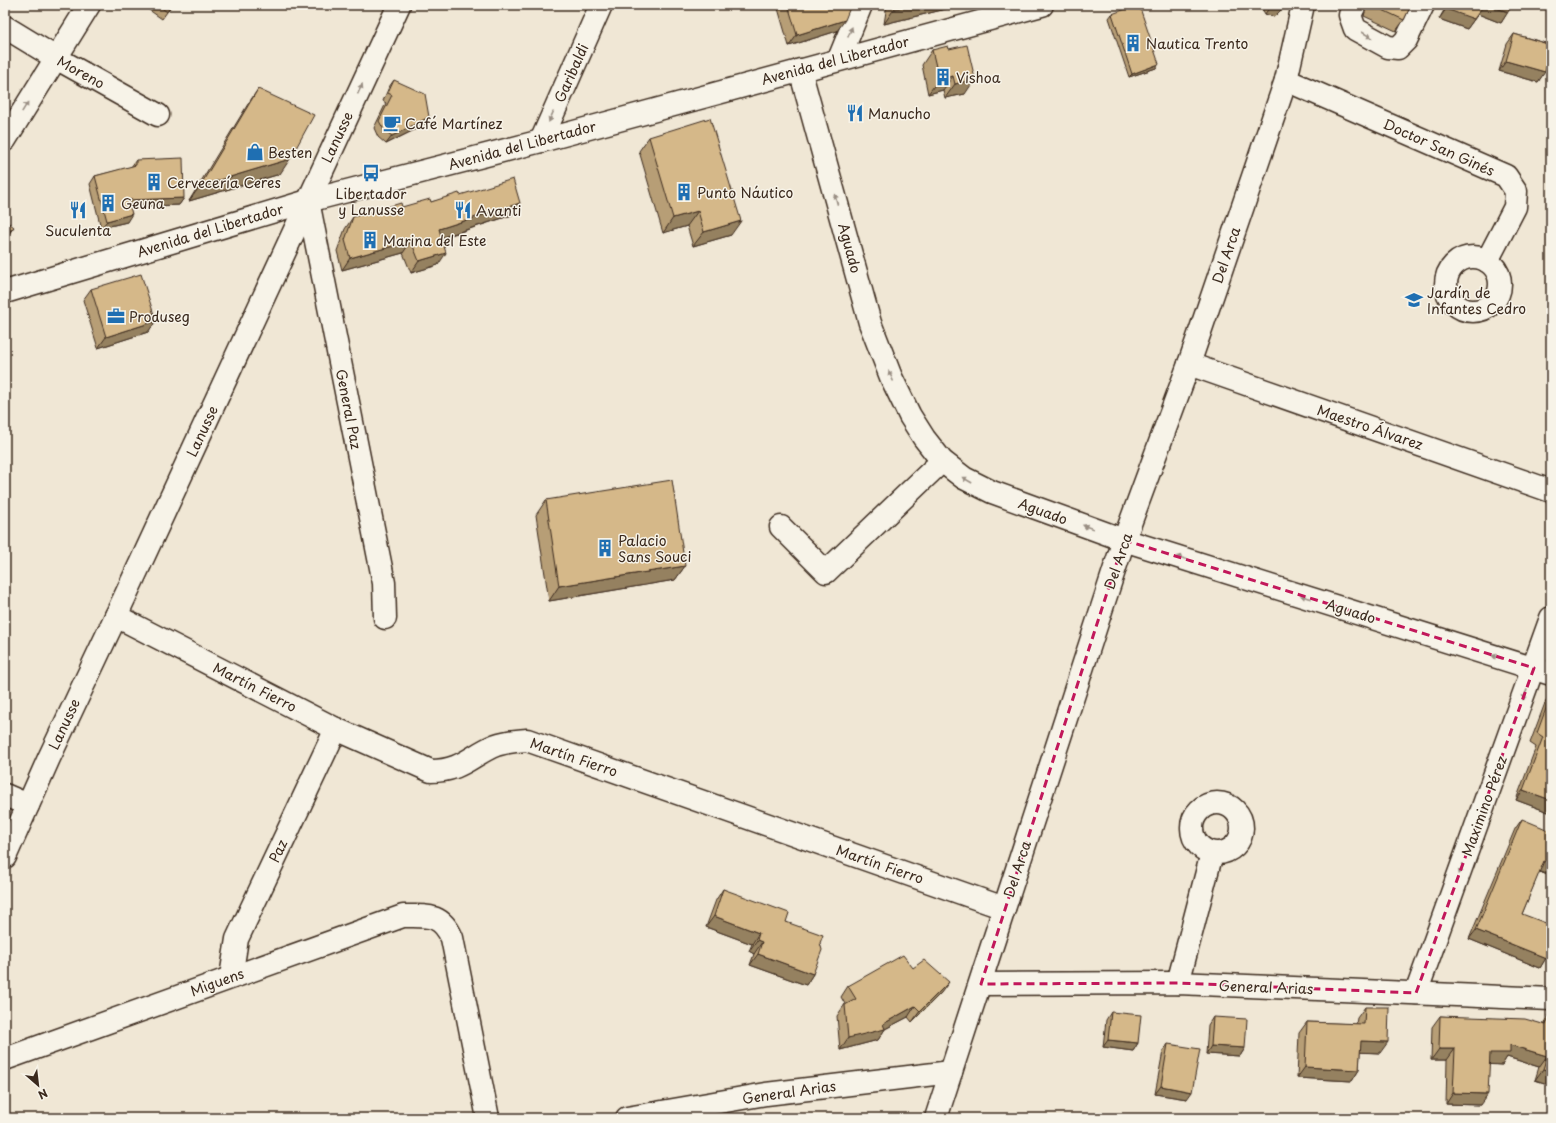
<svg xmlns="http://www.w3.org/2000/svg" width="1556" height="1123" viewBox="0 0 1556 1123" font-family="'Playpen Sans',sans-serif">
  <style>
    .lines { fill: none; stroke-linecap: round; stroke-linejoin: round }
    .minor-casing { stroke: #3b2a1e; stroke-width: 25 }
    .major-casing { stroke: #3b2a1e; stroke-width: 25 }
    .minor { stroke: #f7f3e8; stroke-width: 22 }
    .major { stroke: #f7f3e8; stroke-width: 22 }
    .wall { fill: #b79e76; stroke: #3b2a1e }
    .shaded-wall { fill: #958160; stroke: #3b2a1e }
    .building { fill: #d5b889; stroke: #3b2a1e }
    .oneway { fill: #998e83 }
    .marked { fill: none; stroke: #c2185b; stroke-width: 3; stroke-dasharray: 8 5; stroke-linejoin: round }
    .labels { text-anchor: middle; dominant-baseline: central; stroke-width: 3; stroke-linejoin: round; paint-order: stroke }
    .poi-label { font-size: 14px; fill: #3b2a1e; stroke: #f7f3e8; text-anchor: start }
    .street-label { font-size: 14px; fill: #3b2a1e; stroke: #f7f3e8 }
  </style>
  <rect width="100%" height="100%" fill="#f0e7d5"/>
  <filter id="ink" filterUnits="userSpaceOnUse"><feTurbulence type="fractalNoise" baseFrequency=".025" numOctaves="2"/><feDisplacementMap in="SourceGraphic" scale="8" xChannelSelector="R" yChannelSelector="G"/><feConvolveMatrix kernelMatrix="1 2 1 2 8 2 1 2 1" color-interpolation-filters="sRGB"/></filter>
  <g filter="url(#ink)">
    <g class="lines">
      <g class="minor-casing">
        <g id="minor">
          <path d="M1355,5l-5,10 5,14 33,18 10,1 8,-8 17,-35"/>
          <path d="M5,27l51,31 102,57"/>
          <path d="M839,59l22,-54"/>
          <path d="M800,70l70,253 21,54 19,39 14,22 18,23 22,17 28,14 132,48 427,134"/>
          <path d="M1286,80l220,96 10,15 -1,16 -28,54"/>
          <path d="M5,140l84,-135"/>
          <path d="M541,141l60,-136"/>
          <path d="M308,201l76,382 1,35"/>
          <circle cx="1473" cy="284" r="27"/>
          <path d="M1189,364l362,127"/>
          <path d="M781,527l45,45 116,-111"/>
          <path d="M116,616l220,113 95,42c31,0 40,-16 65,-26 11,-4 20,-4 31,-5l477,168"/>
          <path d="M5,795l23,10"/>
          <circle cx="1217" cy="828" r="25"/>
          <path d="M5,857l44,-99 67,-142 283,-611"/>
          <path d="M231,977l6,-38 99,-210"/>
          <path d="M1178,983l34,-130"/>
          <path d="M981,984l197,-1 373,16"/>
          <path d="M1416,993l135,-375"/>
          <path d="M5,1059l398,-143c24,0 38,-3 49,22l36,180"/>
          <path d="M627,1118l139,-24 185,-22"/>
          <path d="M936,1118l188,-578 65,-176 97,-284 17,-75"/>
        </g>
      </g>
      <g class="major-casing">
        <path id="major" d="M5,292l303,-91 233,-60 501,-136"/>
      </g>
      <use href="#minor" class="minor"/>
      <use href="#major" class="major"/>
    </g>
    <g class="wall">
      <path d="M142,5h30l-10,14z"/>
      <path d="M777,5h74l-14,26 -48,15z"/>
      <path d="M887,5h61l-2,4 -62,15z"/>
      <path d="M1260,5h25l-3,4 -8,8 -9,-3z"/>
      <path d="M1367,5h44l-7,15 -8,11 -32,-15z"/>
      <path d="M1447,5h65l-11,18 -23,-9 -11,15 -28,-10z"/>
      <path d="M1112,14l44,54 -27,9 -20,-59z"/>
      <path d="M1514,34l35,10 2,-7v34l-5,-2 -8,13 -39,-11 8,-27z"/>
      <path d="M949,49l16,45 -20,4 -2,-8 -15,4 -6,-29 10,-15z"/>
      <path d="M394,80l35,37 -5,8 -38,19 -8,-7 -4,-9 12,-25 -3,-2 6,-14z"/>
      <path d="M258,89l22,85 -91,27 59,-97z"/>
      <path d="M649,137l82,98 -38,11 -6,-20 -24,7 -24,-82z"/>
      <path d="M136,160l48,38 -5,7 -49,2 -3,15 -26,6 -11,-44 5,-8 36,-9z"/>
      <path d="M460,195l52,20 -70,23 -4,27 -27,8 -8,-20 -61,17 -5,-19 8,-22 8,-12 78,-15z"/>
      <path d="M91,289l65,32 -8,11 -50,16 -15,-48z"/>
      <path d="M546,500l139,66 -10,14 -126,21 -13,-86z"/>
      <path d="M1551,694v119l-35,-13 20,-53 -6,-4 15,-40z"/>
      <path d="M1522,819l29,57 -12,-4 -17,42 24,44 -6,10 -71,-29 46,-110z"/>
      <path d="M723,889l63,33 34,21 -7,31 -7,11 -56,-20 4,-11 -5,-3 3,-7 -46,-17 10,-27z"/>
      <path d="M913,968l28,25 -29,29 -4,-5 -23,12 -7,11 -38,10 -3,-34 8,-12 -4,-7 7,-11z"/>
      <path d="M1365,1007l15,46 -20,-1 -1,18 -7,11 -55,-3 2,-45 8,-11 49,2 1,-6z"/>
      <path d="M1111,1012l27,31 -5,8 -30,-4 3,-27z"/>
      <path d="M1549,1015l2,70 -16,-5 4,-13 -32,-10 -5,8 -13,-1 -9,41 -34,-1 1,-44h-16l1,-33 8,-11 103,8z"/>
      <path d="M1213,1017l32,31 -5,8 -34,-2 2,-29z"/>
      <path d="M1168,1044l19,55 -32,-5 8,-43z"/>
    </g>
    <g class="shaded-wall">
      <path d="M911,5h37l-2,4 -62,15 10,-15z"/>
      <path d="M1271,5h14l-3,4 -8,8 -9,-3z"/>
      <path d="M1484,5h4l20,7 -7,11 -23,-9 -11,15 -28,-10 7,-10z"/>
      <path d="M1533,5h18v3z"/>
      <path d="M845,20l-8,11 -48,15 8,-11z"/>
      <path d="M1549,58h2v13l-9,-3z"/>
      <path d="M1506,61l39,11 -7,10 -39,-11z"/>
      <path d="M1159,64l-3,4 -27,9 3,-3z"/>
      <path d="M953,76l-10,14 -15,4 11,-15z"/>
      <path d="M975,79l-10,15 -20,4 10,-14z"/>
      <path d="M429,117l-5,8 -38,19 6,-8z"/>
      <path d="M290,159l-10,15 -91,27 11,-15z"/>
      <path d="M184,198l-5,7 -56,2 5,-7z"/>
      <path d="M520,203l-8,12 -81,26 8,-12z"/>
      <path d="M698,211l-11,15 -24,7 10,-15z"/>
      <path d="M132,214l-5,8 -26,6 6,-7z"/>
      <path d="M741,221l-10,14 -38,11 11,-14z"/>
      <path d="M14,227l-8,11 -1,1v-4z"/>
      <path d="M411,241l-8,12 -61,17 8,-12z"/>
      <path d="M446,253l-8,12 -27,8 8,-12z"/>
      <path d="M156,321l-8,11 -50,16 8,-11z"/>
      <path d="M685,566l-10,14 -126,21 10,-15z"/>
      <path d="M1523,790l28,10v13l-35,-13z"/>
      <path d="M1544,861l7,3v12l-14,-5z"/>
      <path d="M714,916l45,17 -7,11 -46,-17z"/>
      <path d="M1476,930l70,28 -6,10 -71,-29z"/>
      <path d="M757,940l5,2 -8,12 -5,-3z"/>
      <path d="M758,954l55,20 -7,11 -56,-20z"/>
      <path d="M949,982l-8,11 -29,29 8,-11z"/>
      <path d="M915,1006l-7,11 -23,12 -7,11 -38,10 8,-12 35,-14z"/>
      <path d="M1108,1040l30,3 -5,8 -30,-4z"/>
      <path d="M1361,1041l27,1 -8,11 -27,-1z"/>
      <path d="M1510,1045l37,11 -8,11 -32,-10 -5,8 -20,-1 8,-11z"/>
      <path d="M1211,1046l34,2 -5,8 -34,-2z"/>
      <path d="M1439,1049h16l-8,11h-16z"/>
      <path d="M1305,1067l54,3 -7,11 -55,-3z"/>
      <path d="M1543,1069l8,2v14l-16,-5z"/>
      <path d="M1161,1086l31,6 -5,7 -32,-5z"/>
      <path d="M1453,1093l35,1 -8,11 -34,-1z"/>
    </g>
    <g class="building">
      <path d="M158,5h14l-5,7z"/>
      <path d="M788,5h63l-6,15 -48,15z"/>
      <path d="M895,5h16l-17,4z"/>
      <path d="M1137,5h2l20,59 -27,10 -20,-60z"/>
      <path d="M1372,5h39l-7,15z"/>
      <path d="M1448,5h36l-10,14 -28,-10z"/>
      <path d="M1488,5h24l-4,7z"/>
      <path d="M1514,34l37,11v13h-2l-4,14 -39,-11z"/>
      <path d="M967,45l8,34 -20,5 -2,-8 -14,3 -7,-29 16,-4 1,3z"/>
      <path d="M394,80l31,14 4,23 -37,19 -8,-6 -5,-9 13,-26 -4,-2z"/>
      <path d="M258,89l56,26 -24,44 -90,27z"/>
      <path d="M710,118l31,103 -37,11 -6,-21 -25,7 -24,-81z"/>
      <path d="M183,158l1,40 -56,2 4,14 -25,7 -12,-45 41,-11v-5z"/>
      <path d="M513,179l7,24 -81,26 7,24 -27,8 -8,-20 -61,17 -5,-18 8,-23 48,-14 1,4 28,-8 1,3 28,-9 1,2z"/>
      <path d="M5,220l9,7 -9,8z"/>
      <path d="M141,274l15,47 -50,16 -15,-48z"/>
      <path d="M672,480l13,86 -126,20 -13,-86z"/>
      <path d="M1551,695v105l-28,-10 20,-53 -6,-4z"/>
      <path d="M1522,819l29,12v33l-7,-3 -22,53 29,11v22l-5,11 -70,-28z"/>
      <path d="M723,889l66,24 -3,9 37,13 -3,8 2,7 -9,24 -55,-20 4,-12 -5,-2 2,-7 -45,-17z"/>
      <path d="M903,955l10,13 11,-8 25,22 -29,29 -5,-5 -32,18 2,5 -37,9 -3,-33 11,-6 -8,-13z"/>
      <path d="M1365,1007h24l-1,35 -27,-1 -2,29 -54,-3 2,-45 57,2z"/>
      <path d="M1111,1012l30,3 -3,28 -30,-3z"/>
      <path d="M1549,1015h2v56l-8,-2 4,-13 -37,-11v8h-20l-2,41 -35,-1 2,-44h-16l1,-33 85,3 21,6z"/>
      <path d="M1213,1017l34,2 -2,29 -34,-2z"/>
      <path d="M1168,1044l32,5 -8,43 -31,-6z"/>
    </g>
    <defs><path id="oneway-solid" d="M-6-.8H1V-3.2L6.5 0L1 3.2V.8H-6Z"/></defs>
    <g class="oneway">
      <use href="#oneway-solid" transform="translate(850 32) rotate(-68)"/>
      <use href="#oneway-solid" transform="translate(1367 35) rotate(30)"/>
      <use href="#oneway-solid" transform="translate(360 89) rotate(-65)"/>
      <use href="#oneway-solid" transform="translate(25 107) rotate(-58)"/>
      <use href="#oneway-solid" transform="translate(551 117) rotate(114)"/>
      <use href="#oneway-solid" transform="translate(836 199) rotate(-105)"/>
      <use href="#oneway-solid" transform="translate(891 376) rotate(-114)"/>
      <use href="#oneway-solid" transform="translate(967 480) rotate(-150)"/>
      <use href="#oneway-solid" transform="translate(1088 527) rotate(-160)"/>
      <use href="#oneway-solid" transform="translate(1182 558) rotate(-163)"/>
      <use href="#oneway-solid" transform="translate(1306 597) rotate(-163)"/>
      <use href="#oneway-solid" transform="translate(1497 657) rotate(-163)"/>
      <use href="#oneway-solid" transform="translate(1525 695) rotate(110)"/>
      <use href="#oneway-solid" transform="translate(1461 869) rotate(110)"/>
    </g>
  </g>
  <path class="marked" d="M1124,540l410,128 -118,325 -238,-10 -197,1z"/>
  <defs>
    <g id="building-bare" transform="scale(1.38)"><path d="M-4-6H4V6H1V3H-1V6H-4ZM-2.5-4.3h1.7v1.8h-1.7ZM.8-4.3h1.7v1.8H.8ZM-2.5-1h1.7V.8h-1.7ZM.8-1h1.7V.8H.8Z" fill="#1f6fb2" stroke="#f7f3e8" stroke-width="2.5" paint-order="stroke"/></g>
    <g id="restaurant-bare" transform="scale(1.38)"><path d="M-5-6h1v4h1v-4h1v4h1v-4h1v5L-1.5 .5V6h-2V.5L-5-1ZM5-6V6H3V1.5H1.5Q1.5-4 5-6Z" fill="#1f6fb2" stroke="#f7f3e8" stroke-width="2.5" paint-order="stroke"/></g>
    <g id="cafe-bare" transform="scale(1.38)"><path d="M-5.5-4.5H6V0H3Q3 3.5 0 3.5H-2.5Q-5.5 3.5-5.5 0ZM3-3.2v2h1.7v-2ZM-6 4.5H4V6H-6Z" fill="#1f6fb2" stroke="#f7f3e8" stroke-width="2.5" paint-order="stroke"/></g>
    <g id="shop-bare" transform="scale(1.38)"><path d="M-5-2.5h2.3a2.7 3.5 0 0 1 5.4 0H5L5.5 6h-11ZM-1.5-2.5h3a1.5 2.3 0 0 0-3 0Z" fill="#1f6fb2" stroke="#f7f3e8" stroke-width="2.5" paint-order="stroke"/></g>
    <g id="bus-bare" transform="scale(1.38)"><path d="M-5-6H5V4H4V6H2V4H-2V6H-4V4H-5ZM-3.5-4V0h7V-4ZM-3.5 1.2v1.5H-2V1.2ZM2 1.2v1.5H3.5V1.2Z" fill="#1f6fb2" stroke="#f7f3e8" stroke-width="2.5" paint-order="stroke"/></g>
    <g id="school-bare" transform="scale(1.38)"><path d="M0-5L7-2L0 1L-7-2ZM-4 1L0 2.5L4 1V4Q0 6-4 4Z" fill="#1f6fb2" stroke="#f7f3e8" stroke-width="2.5" paint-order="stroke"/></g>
    <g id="office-bare" transform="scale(1.38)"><path d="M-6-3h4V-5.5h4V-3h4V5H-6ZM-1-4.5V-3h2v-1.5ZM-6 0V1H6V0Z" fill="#1f6fb2" stroke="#f7f3e8" stroke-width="2.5" paint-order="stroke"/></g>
  </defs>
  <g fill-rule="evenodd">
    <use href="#building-bare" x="1133" y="43"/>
    <use href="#building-bare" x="943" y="77"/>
    <use href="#restaurant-bare" x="855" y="113"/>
    <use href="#cafe-bare" x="392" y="123"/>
    <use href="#shop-bare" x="255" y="152"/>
    <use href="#bus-bare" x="371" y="173"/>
    <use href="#building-bare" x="154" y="182"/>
    <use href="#building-bare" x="684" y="192"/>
    <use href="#building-bare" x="108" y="203"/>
    <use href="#restaurant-bare" x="78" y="210"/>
    <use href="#restaurant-bare" x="463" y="210"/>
    <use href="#building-bare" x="370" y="240"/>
    <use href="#school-bare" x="1414" y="300"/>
    <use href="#office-bare" x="116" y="316"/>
    <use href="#building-bare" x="605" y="548"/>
  </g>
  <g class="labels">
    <g class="poi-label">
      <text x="1146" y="43">Nautica Trento</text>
      <text x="956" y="77">Vishoa</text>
      <text x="868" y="113">Manucho</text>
      <text x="405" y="123">Café Martínez</text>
      <text x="268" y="152">Besten</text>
      <text x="167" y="182">Cervecería Ceres</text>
      <text x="697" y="192">Punto Náutico</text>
      <text x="371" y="193" text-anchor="middle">Libertador<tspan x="371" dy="16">y Lanusse</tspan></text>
      <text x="121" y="203">Geuna</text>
      <text x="476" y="210">Avanti</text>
      <text x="78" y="230" text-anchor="middle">Suculenta</text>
      <text x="383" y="240">Marina del Este</text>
      <text x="1427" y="292">Jardín de<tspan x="1427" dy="16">Infantes Cedro</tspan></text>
      <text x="129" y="316">Produseg</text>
      <text x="618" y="540">Palacio<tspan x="618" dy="16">Sans Souci</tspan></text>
    </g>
    <g class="street-label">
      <text transform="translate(835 60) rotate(-15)">Avenida del Libertador</text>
      <text transform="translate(81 72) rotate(29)">Moreno</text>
      <text transform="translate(571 73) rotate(-66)">Garibaldi</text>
      <text transform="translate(337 137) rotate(-65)">Lanusse</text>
      <text transform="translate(522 145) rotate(-15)">Avenida del Libertador</text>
      <text transform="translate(1439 147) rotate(24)">Doctor San Ginés</text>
      <text transform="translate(210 230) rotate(-17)">Avenida del Libertador</text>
      <text transform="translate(850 248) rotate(75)">Aguado</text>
      <text transform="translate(1226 255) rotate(-71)">Del Arca</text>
      <text transform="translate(349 409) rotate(79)">General Paz</text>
      <text transform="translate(1370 427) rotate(19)">Maestro Álvarez</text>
      <text transform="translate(202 431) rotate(-65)">Lanusse</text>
      <text transform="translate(1043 511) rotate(20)">Aguado</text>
      <text transform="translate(1118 561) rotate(-71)">Del Arca</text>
      <text transform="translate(1351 611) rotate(17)">Aguado</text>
      <text transform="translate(255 687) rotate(27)">Martín Fierro</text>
      <text transform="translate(64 724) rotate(-65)">Lanusse</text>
      <text transform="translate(574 757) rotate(19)">Martín Fierro</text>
      <text transform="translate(1484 806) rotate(-70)">Maximino Pérez</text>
      <text transform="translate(278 851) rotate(-65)">Paz</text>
      <text transform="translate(880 864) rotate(19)">Martín Fierro</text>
      <text transform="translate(1017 869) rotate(-72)">Del Arca</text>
      <text transform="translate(217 982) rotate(-20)">Miguens</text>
      <text transform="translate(1266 987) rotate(2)">General Arias</text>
      <text transform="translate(789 1092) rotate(-8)">General Arias</text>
    </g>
  </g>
  <rect width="1556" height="1123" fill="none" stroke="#f7f3e8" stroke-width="20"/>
  <rect x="10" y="10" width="1536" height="1103" fill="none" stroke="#3b2a1e" stroke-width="1.5" filter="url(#ink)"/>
  <g transform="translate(38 1085) rotate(152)" stroke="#f7f3e8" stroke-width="3" paint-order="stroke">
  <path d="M0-3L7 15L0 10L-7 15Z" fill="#3b2a1e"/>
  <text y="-6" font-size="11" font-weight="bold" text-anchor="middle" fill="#3b2a1e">N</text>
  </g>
</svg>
